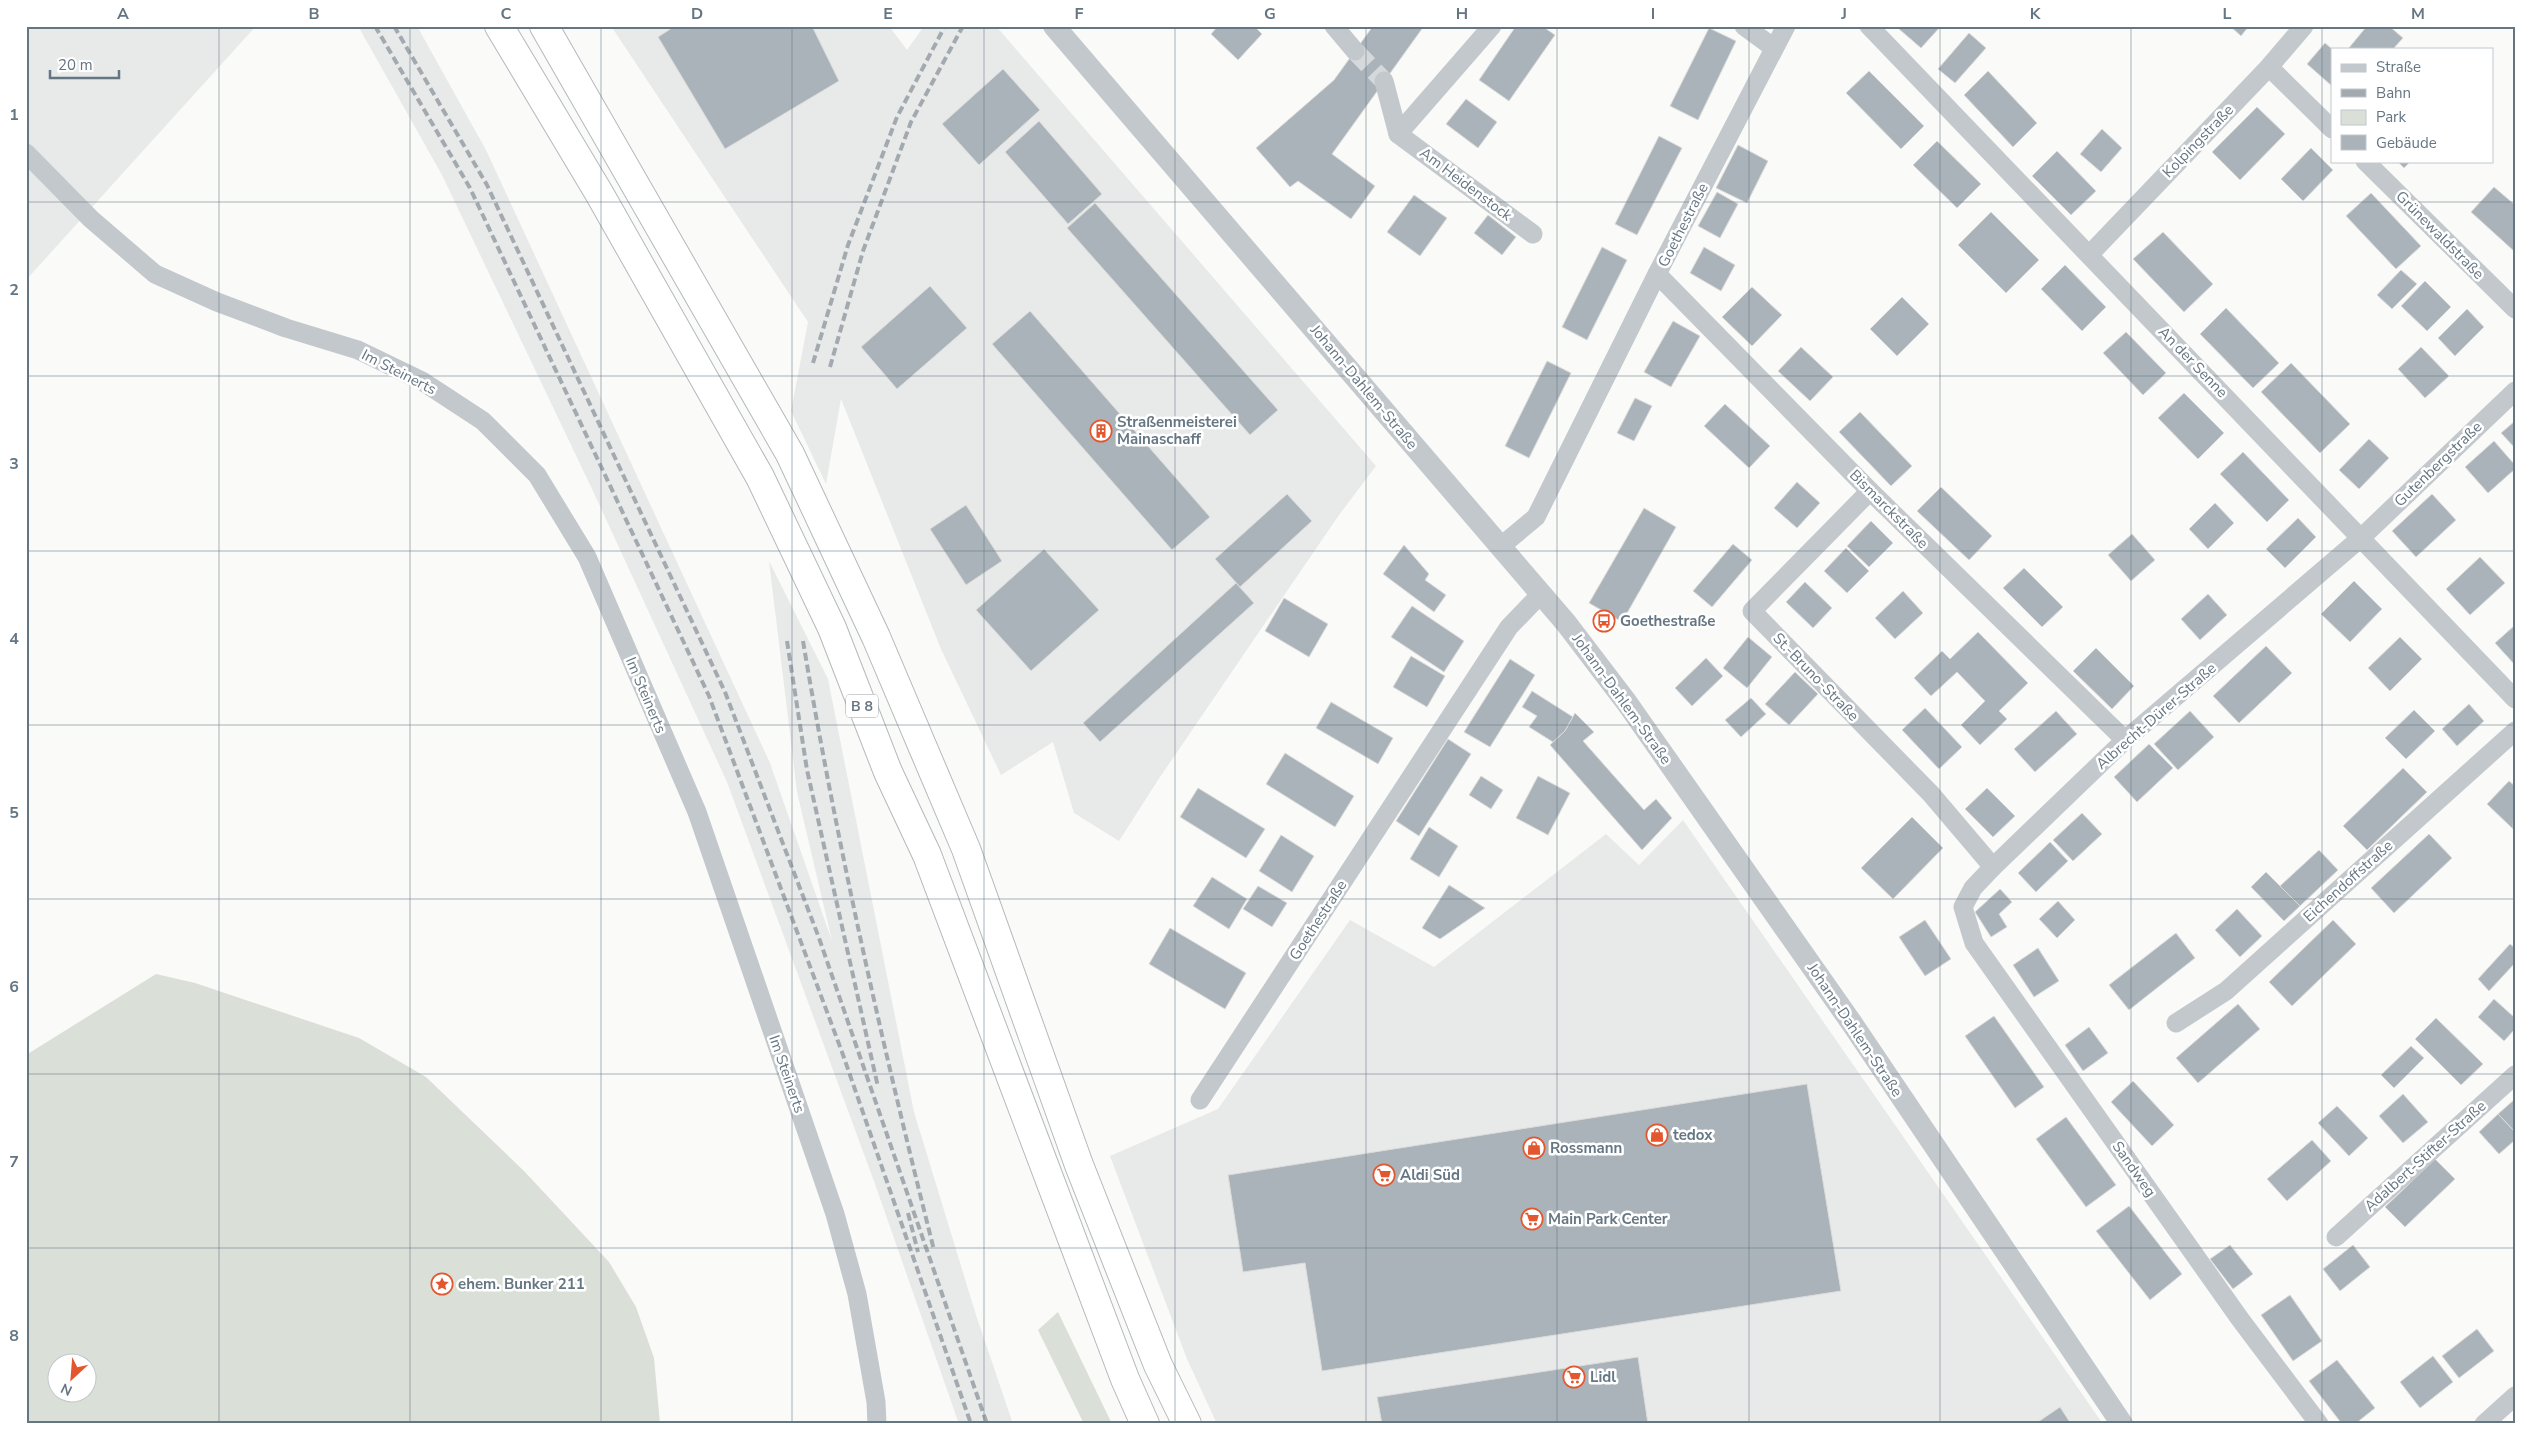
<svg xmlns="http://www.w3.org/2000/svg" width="2541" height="1450" viewBox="0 0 2541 1450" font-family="'Nunito Sans',sans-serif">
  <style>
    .built { fill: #e8e9e9 }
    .green { fill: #dadfd7; fill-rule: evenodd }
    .building { fill: #aab3b9; stroke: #dcdcda }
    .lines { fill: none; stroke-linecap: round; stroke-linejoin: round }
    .minor-tunnel { stroke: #d5d9db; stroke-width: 19; stroke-dasharray: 19 9; stroke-linecap: butt }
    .trunk-casing { stroke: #b4b9bd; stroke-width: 30 }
    .minor { stroke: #c3c8cc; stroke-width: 19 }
    .tertiary { stroke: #c3c8cc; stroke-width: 22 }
    .trunk { stroke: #fff; stroke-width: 28 }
    .rail { stroke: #a2aab0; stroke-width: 4; stroke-dasharray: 8 4; stroke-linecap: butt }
    .grid { fill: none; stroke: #657683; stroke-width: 1; stroke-opacity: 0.55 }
    .labels { text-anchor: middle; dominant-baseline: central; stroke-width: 5; stroke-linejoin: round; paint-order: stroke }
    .shield { fill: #fff; stroke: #939fa8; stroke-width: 1 }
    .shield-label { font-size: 14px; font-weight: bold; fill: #657683 }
    .street-label { font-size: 15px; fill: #657683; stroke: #fff }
    .poi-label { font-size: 15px; font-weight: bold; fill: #657683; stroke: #fff; text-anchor: start }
    .neatline { fill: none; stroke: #657683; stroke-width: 2 }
    .grid-label { font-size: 16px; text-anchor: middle; font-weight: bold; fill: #657683 }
  </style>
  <rect width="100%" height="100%" fill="#fafaf8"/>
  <g class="built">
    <path d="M26,26h230l-230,254z"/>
    <path d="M358,26h59l69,124 284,613 62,178 -35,-149 -28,-231 59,118 86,433 62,203 37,109h-54l-84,-240 -148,-402 -134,-291 -151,-316z"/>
    <path d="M611,26h278l18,24 17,-24h72l380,440 -37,49 -181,265 -39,61 -45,-28 -21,-71 -52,33 -60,-126 -100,-250 -15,85 -35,-73 17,-89z"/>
    <path d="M1683,820l420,604h-886l-30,-65 -77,-203 108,-47 132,-189 84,47 172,-133 33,31z"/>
  </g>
  <g class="green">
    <path d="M156,974l39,9 164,55 67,39 98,94 85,91 27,45 18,51 6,66h-634v-369zM58,1362h30v30h-30z"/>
    <path d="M1058,1312l54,112h-28l-46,-94z"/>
  </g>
  <g class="building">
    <path d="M675,26h137l27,55 -114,68 -67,-112z"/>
    <path d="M1218,26h36l8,8 -24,26 -27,-26z"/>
    <path d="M1373,26h51l-92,128 43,32 -24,33 -53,-38 -8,6 -34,-39 78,-68z"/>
    <path d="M1516,26h26l13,9 -46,66 -30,-21z"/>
    <path d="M1901,26h40l-20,22 -22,-19z"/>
    <path d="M2230,26h19l-8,10z"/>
    <path d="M2367,26h22l14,12 -10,11h-45z"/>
    <path d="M1709,28l27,13 -38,79 -28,-14z"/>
    <path d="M1969,33l17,15 -31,35 -17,-14z"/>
    <path d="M2325,43l7,6v37l-25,-22z"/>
    <path d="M1003,69l37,41 -61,55 -37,-41z"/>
    <path d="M1869,71l55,55 -23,23 -55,-56z"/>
    <path d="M1988,71l49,52 -24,24 -49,-52z"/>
    <path d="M1466,99l31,23 -19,26 -32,-24z"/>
    <path d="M2257,107l28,27 -45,46 -28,-28z"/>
    <path d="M1039,121l63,73 -34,30 -63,-72z"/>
    <path d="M2102,129l20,19 -21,24 -21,-18z"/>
    <path d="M1659,136l23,12 -45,87 -22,-11z"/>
    <path d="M1937,141l44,43 -24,24 -44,-43z"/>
    <path d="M1738,145l30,16 -21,42 -31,-15z"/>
    <path d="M2311,148l22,22 -30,31 -22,-22z"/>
    <path d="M2057,151l39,40 -25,24 -39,-39z"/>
    <path d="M2397,161h14l-7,7z"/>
    <path d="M2494,187l21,18v47l-44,-40z"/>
    <path d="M1717,192l21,12 -18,34 -22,-12z"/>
    <path d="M2371,193l50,53 -25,23 -50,-53z"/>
    <path d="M1414,195l33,23 -27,38 -33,-24z"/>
    <path d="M1095,203l183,207 -28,25 -183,-207z"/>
    <path d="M1991,212l48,48 -33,33 -48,-48z"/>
    <path d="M1488,215l28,22 -14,18 -28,-22z"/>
    <path d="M2163,232l50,52 -29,28 -51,-53z"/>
    <path d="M1602,247l25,13 -40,80 -25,-13z"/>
    <path d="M1704,247l31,18 -14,26 -31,-18z"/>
    <path d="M2065,265l41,42 -24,24 -41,-42z"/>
    <path d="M2401,270l16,14 -25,25 -15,-14z"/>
    <path d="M2425,281l26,26 -24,24 -26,-25z"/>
    <path d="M930,286l37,42 -70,61 -36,-42z"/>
    <path d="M1752,287l30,28 -30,31 -30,-29z"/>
    <path d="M1902,297l27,27 -32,32 -27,-27z"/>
    <path d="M2226,308l53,55 -26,25 -53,-54z"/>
    <path d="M2467,309l17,18 -29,29 -17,-18z"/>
    <path d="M1030,311l180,206 -38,33 -180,-206z"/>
    <path d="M1673,321l27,15 -29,51 -27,-15z"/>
    <path d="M2126,332l40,41 -23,22 -40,-42z"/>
    <path d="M1801,347l32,30 -23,24 -32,-30z"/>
    <path d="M2421,347l28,29 -24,22 -27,-29z"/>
    <path d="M1547,361l24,12 -42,85 -24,-12z"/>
    <path d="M2291,363l59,61 -30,29 -59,-61z"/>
    <path d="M2184,393l40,40 -26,26 -40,-41z"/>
    <path d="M1635,398l17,8 -18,35 -17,-8z"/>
    <path d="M1725,404l45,42 -21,22 -45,-42z"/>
    <path d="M1860,412l52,54 -21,20 -52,-54z"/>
    <path d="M2515,421v27l-14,-15z"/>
    <path d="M2369,439l20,19 -30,31 -20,-19z"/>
    <path d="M2494,441l21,24v4l-27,24 -23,-26z"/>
    <path d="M2243,452l46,48 -22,22 -47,-48z"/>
    <path d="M1797,482l23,21 -23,25 -23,-20z"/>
    <path d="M1941,487l51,49 -23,24 -52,-49z"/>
    <path d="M1287,494l25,27 -72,66 -25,-28z"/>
    <path d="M2432,494l24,26 -40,37 -24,-26z"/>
    <path d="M2215,503l19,20 -26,26 -19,-20z"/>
    <path d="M966,505l36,56 -36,24 -36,-56z"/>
    <path d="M1644,508l32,19 -54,95 -33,-19z"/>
    <path d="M2298,518l18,19 -31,31 -19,-19z"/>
    <path d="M1871,521l22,22 -24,24 -22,-21z"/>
    <path d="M2132,534l23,26 -24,21 -23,-26z"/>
    <path d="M1733,544l19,16 -40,47 -19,-16z"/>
    <path d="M1404,545l25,29 -4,6 21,15 -12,17 -51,-38z"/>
    <path d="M1846,548l23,23 -22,22 -23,-22z"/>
    <path d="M1044,549l55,61 -68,61 -55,-61z"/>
    <path d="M2480,557l25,26 -35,32 -24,-26z"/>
    <path d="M2024,568l39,39 -21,20 -39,-39z"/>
    <path d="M2354,581l28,28 -32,33 -29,-28z"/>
    <path d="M1805,582l27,26 -19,20 -27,-26z"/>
    <path d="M1236,583l18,20 -154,139 -17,-19z"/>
    <path d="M1903,591l20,22 -28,26 -20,-21z"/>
    <path d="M2208,594l19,21 -27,25 -19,-21z"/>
    <path d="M1284,598l44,26 -19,33 -44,-26z"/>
    <path d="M1412,606l52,35 -20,31 -53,-35z"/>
    <path d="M2515,625v40l-20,-22z"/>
    <path d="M1978,632l50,51 -29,28 8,8 -27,26 -19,-20 24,-24 -28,-29 -26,24 -17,-18 28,-27 8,8z"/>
    <path d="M1748,637l24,20 -25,31 -24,-20z"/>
    <path d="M2400,637l22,22 -32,32 -22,-23z"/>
    <path d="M2266,646l26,27 -53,50 -26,-27z"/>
    <path d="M2096,648l38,38 -22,23 -39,-38z"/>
    <path d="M1411,656l34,20 -18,31 -34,-20z"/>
    <path d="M1706,658l17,18 -31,30 -17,-18z"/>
    <path d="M1510,659l25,16 -45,72 -26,-15z"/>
    <path d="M1795,672l23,22 -29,31 -24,-21z"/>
    <path d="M1532,691l41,26 -8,14 -12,11 -24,-15 8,-11 -15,-9z"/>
    <path d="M1751,698l15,16 -25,23 -16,-17z"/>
    <path d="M1331,702l62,36 -15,26 -62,-36z"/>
    <path d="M2469,704l15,17 -27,25 -15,-17z"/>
    <path d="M1925,708l37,39 -23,22 -37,-39z"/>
    <path d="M2414,710l21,21 -29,28 -21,-21z"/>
    <path d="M2056,711l21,23 -42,38 -21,-23z"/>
    <path d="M2190,711l24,26 -36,33 -24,-26z"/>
    <path d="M1575,713l19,19 -11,9 61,69 12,-11 16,19 -30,32 -92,-105 15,-14z"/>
    <path d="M1448,739l23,15 -52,82 -23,-15z"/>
    <path d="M2149,744l24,24 -36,34 -23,-25z"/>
    <path d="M1285,753l69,43 -19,31 -69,-43z"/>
    <path d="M2403,768l24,24 -60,58 -24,-24z"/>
    <path d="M1481,776l22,14 -12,19 -22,-14z"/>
    <path d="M1538,776l32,17 -22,42 -32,-17z"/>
    <path d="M2509,781l6,5 -2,43 -26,-25z"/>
    <path d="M1198,788l67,41 -19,29 -66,-41z"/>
    <path d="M1987,788l28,28 -22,21 -28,-28z"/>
    <path d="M2082,813l20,21 -29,27 -20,-21z"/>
    <path d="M1912,817l31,31 -50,51 -32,-31z"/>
    <path d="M1429,827l29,19 -19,31 -29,-18z"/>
    <path d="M2429,834l23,24 -58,55 -23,-25z"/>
    <path d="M1281,835l33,21 -22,36 -33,-21z"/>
    <path d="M2050,842l18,19 -32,31 -18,-19z"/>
    <path d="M2319,850l19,20 -38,36 -20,-20z"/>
    <path d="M2266,872l34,34 -16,15 -33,-34z"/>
    <path d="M1212,877l35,22 -18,30 -36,-23z"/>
    <path d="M1449,885l36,23 -45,31 -18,-11z"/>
    <path d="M1258,886l29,17 -15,24 -29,-18z"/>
    <path d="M2000,889l12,13 -13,12 8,13 -16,10 -16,-25z"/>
    <path d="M2058,901l17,19 -18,18 -18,-19z"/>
    <path d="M2237,909l25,27 -22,21 -25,-27z"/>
    <path d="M1925,920l26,39 -26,17 -26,-39z"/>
    <path d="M2333,920l23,24 -64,62 -23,-24z"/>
    <path d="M1170,928l76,45 -21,36 -76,-45z"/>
    <path d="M2176,933l19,25 -66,52 -20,-25z"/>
    <path d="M2510,944l5,4v15l-26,28 -11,-12z"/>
    <path d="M2038,948l21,33 -25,16 -21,-32z"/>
    <path d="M2494,999l21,19v11l-11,12 -26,-24z"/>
    <path d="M2238,1004l22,25 -62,54 -22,-25z"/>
    <path d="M1994,1016l50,71 -29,21 -50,-72z"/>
    <path d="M2436,1018l47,46 -22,21 -46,-46z"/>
    <path d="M2089,1027l19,26 -25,18 -18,-26z"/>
    <path d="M2411,1046l13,12 -30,30 -13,-13z"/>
    <path d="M2133,1081l41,44 -22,21 -41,-44z"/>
    <path d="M1807,1084l34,207 -519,80 -17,-108 -62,9 -15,-97z"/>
    <path d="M2403,1094l25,28 -25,21 -24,-27z"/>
    <path d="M2515,1099v33l-17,-18z"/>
    <path d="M2337,1106l31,32 -19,18 -31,-33z"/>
    <path d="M2498,1114l17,18v8l-16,14 -20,-22z"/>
    <path d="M2066,1117l50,68 -30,22 -50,-68z"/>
    <path d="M2312,1140l19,21 -44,40 -20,-22z"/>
    <path d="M2435,1159l20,20 -50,48 -20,-20z"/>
    <path d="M2129,1206l53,68 -32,26 -54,-69z"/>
    <path d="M2230,1245l23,29 -20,15 -23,-30z"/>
    <path d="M2353,1245l17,22 -30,24 -17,-22z"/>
    <path d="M2290,1295l32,46 -29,20 -32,-46z"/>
    <path d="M2477,1329l17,22 -35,27 -17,-22z"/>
    <path d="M2433,1356l20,26 -33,26 -20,-26z"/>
    <path d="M1638,1357l10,67h-266l-5,-27z"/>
    <path d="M2337,1360l38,48 -20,16h-13l-33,-43z"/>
    <path d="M2060,1407l11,17h-36z"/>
  </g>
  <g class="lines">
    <path class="minor-tunnel" d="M1355,51l29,30"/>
    <g class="trunk-casing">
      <g id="trunk">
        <path d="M499,26l100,167 161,284 72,151 56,144 39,83 198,524 20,45"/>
        <path d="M544,26l246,428 86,183 90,212 113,316 79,200 29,59"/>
      </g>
    </g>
    <g class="minor">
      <path d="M1334,26l21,25"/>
      <path d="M1744,26l30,22"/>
      <path d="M1869,26l646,673"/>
      <path d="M2269,67l63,62"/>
      <path d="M1384,81l14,53 94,-108"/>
      <path d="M1398,134l135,100"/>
      <path d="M26,153l65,66 64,55 62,28 69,26 72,22 64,31 61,40 54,54 50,82 110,255 138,402 22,80 19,108 1,22"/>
      <path d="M2365,161l150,148"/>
      <path d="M2089,255l180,-188 35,-41"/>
      <path d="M1657,274l213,217 255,249"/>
      <path d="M1870,491l-118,120 179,183 62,73"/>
      <path d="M1500,547l36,-30 121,-243 129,-248"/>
      <path d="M2176,1023l50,-32 289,-260"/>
      <path d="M1200,1100l309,-473 32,-33"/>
      <path d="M2336,1237l179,-162"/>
      <path d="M2319,1424l-79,-105 -266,-376 -11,-36 10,-19 20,-21 132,-127 237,-203 153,-146"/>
      <path d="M2484,1424l31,-28"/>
    </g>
    <path class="tertiary" d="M1054,26l512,597 61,80 226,322 269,399"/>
    <use href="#trunk" class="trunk"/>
    <g class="rail">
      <path d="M375,26l95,162 239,508 133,356 129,372"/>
      <path d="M394,26l93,159 238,507 94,246 168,486"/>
      <path d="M813,363l35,-118 49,-128 48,-91"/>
      <path d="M830,367l33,-116 48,-129 52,-96"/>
      <path d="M787,641l20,129 71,317"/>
      <path d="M803,641c34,204 80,407 131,609"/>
      <path d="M908,1213l10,39"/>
    </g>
  </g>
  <path class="grid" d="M219,26v1398M410,26v1398M601,26v1398M792,26v1398M984,26v1398M1175,26v1398M1366,26v1398M1557,26v1398M1749,26v1398M1940,26v1398M2131,26v1398M2322,26v1398M26,202h2489M26,376h2489M26,551h2489M26,725h2489M26,899h2489M26,1074h2489M26,1248h2489"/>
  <defs>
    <g id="building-ring" transform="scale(1.125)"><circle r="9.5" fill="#fff" stroke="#e4572e" stroke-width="1.5"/><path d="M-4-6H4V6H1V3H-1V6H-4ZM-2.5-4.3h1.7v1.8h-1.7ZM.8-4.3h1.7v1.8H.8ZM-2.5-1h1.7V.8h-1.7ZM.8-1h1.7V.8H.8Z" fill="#e4572e"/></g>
    <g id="bus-ring" transform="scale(1.125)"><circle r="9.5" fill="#fff" stroke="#e4572e" stroke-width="1.5"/><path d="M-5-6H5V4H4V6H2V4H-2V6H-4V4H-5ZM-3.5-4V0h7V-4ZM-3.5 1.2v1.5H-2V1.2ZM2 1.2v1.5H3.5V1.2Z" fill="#e4572e"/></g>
    <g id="shop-ring" transform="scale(1.125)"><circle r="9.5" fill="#fff" stroke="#e4572e" stroke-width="1.5"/><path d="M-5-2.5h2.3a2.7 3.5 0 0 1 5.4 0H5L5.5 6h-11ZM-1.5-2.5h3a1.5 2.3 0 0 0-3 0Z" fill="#e4572e"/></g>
    <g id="supermarket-ring" transform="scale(1.125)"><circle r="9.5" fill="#fff" stroke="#e4572e" stroke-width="1.5"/><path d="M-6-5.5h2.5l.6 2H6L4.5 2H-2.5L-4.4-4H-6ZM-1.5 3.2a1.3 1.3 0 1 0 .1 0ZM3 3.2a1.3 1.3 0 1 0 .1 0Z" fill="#e4572e"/></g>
    <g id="sight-ring" transform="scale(1.125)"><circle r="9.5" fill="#fff" stroke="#e4572e" stroke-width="1.5"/><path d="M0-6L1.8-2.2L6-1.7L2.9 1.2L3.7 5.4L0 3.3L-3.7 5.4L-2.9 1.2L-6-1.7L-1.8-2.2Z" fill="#e4572e"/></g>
  </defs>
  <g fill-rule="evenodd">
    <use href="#building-ring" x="1101" y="431"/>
    <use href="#bus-ring" x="1604" y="621"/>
    <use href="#shop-ring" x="1657" y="1135"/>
    <use href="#shop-ring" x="1534" y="1148"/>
    <use href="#supermarket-ring" x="1384" y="1175"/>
    <use href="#supermarket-ring" x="1532" y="1219"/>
    <use href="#sight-ring" x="442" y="1284"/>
    <use href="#supermarket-ring" x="1574" y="1377"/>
  </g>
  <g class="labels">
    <rect class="shield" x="846" y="694.5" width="32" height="23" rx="4"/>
    <g class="shield-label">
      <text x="862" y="706">B 8</text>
    </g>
    <g class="street-label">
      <text transform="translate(2198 141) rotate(-46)">Kolpingstraße</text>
      <text transform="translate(1466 184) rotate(37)">Am Heidenstock</text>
      <text transform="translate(1683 225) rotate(-63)">Goethestraße</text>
      <text transform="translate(2440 235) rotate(45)">Grünewaldstraße</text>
      <text transform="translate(2193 362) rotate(46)">An der Senne</text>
      <text transform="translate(399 372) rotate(27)">Im Steinerts</text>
      <text transform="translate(1364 387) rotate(50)">Johann-Dahlem-Straße</text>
      <text transform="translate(2438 464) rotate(-44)">Gutenbergstraße</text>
      <text transform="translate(1889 509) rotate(45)">Bismarckstraße</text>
      <text transform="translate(1816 677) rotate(46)">St.-Bruno-Straße</text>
      <text transform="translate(646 695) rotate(67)">Im Steinerts</text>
      <text transform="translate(1622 699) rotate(54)">Johann-Dahlem-Straße</text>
      <text transform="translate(2156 716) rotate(-41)">Albrecht-Dürer-Straße</text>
      <text transform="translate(2348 881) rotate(-42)">Eichendoffstraße</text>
      <text transform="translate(1318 920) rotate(-57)">Goethestraße</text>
      <text transform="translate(1855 1030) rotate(56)">Johann-Dahlem-Straße</text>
      <text transform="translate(787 1074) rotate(71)">Im Steinerts</text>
      <text transform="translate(2425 1156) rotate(-42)">Adalbert-Stifter-Straße</text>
      <text transform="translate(2134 1169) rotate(55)">Sandweg</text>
    </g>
    <g class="poi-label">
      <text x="1117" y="422">Straßenmeisterei<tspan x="1117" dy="17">Mainaschaff</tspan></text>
      <text x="1620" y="621">Goethestraße</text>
      <text x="1673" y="1135">tedox</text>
      <text x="1550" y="1148">Rossmann</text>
      <text x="1400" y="1175">Aldi Süd</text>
      <text x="1548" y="1219">Main Park Center</text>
      <text x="458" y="1284">ehem. Bunker 211</text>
      <text x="1590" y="1377">Lidl</text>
    </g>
  </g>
  <rect width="2541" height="1450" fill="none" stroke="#ffffff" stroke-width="55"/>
  <rect x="2331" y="48" width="162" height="115" fill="#ffffff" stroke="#c1c8cd"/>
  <rect x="2341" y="64" width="25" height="8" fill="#c3c8cc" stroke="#c1c8cd"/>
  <text x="2376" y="72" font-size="15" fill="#657683">Straße</text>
  <rect x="2341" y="89" width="25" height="8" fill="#a2aab0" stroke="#c1c8cd"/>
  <text x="2376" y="98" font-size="15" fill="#657683">Bahn</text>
  <rect x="2341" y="110" width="25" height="15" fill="#dadfd7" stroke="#c1c8cd"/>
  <text x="2376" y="122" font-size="15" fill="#657683">Park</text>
  <rect x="2341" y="135" width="25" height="15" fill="#aab3b9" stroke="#c1c8cd"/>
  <text x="2376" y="148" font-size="15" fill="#657683">Gebäude</text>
  <g transform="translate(72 1378) rotate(206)"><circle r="24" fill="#ffffff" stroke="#c1c8cd"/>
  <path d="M0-4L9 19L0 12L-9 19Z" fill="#e4572e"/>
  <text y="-8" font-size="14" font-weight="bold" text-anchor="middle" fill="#657683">N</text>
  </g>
  <path d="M50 70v8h69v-8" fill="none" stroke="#657683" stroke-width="2.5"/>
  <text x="58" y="70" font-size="15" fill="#657683" stroke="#ffffff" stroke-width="4" paint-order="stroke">20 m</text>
  <rect x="28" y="28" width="2486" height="1394" class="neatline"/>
  <g class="grid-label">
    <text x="123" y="19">A</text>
    <text x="314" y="19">B</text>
    <text x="506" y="19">C</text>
    <text x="697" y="19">D</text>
    <text x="888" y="19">E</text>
    <text x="1079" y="19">F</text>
    <text x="1270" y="19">G</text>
    <text x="1462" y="19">H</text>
    <text x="1653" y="19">I</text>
    <text x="1844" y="19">J</text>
    <text x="2035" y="19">K</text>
    <text x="2227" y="19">L</text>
    <text x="2418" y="19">M</text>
    <text x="14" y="120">1</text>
    <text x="14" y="295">2</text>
    <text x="14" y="469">3</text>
    <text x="14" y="644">4</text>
    <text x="14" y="818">5</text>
    <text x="14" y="992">6</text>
    <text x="14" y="1167">7</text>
    <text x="14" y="1341">8</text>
  </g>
</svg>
